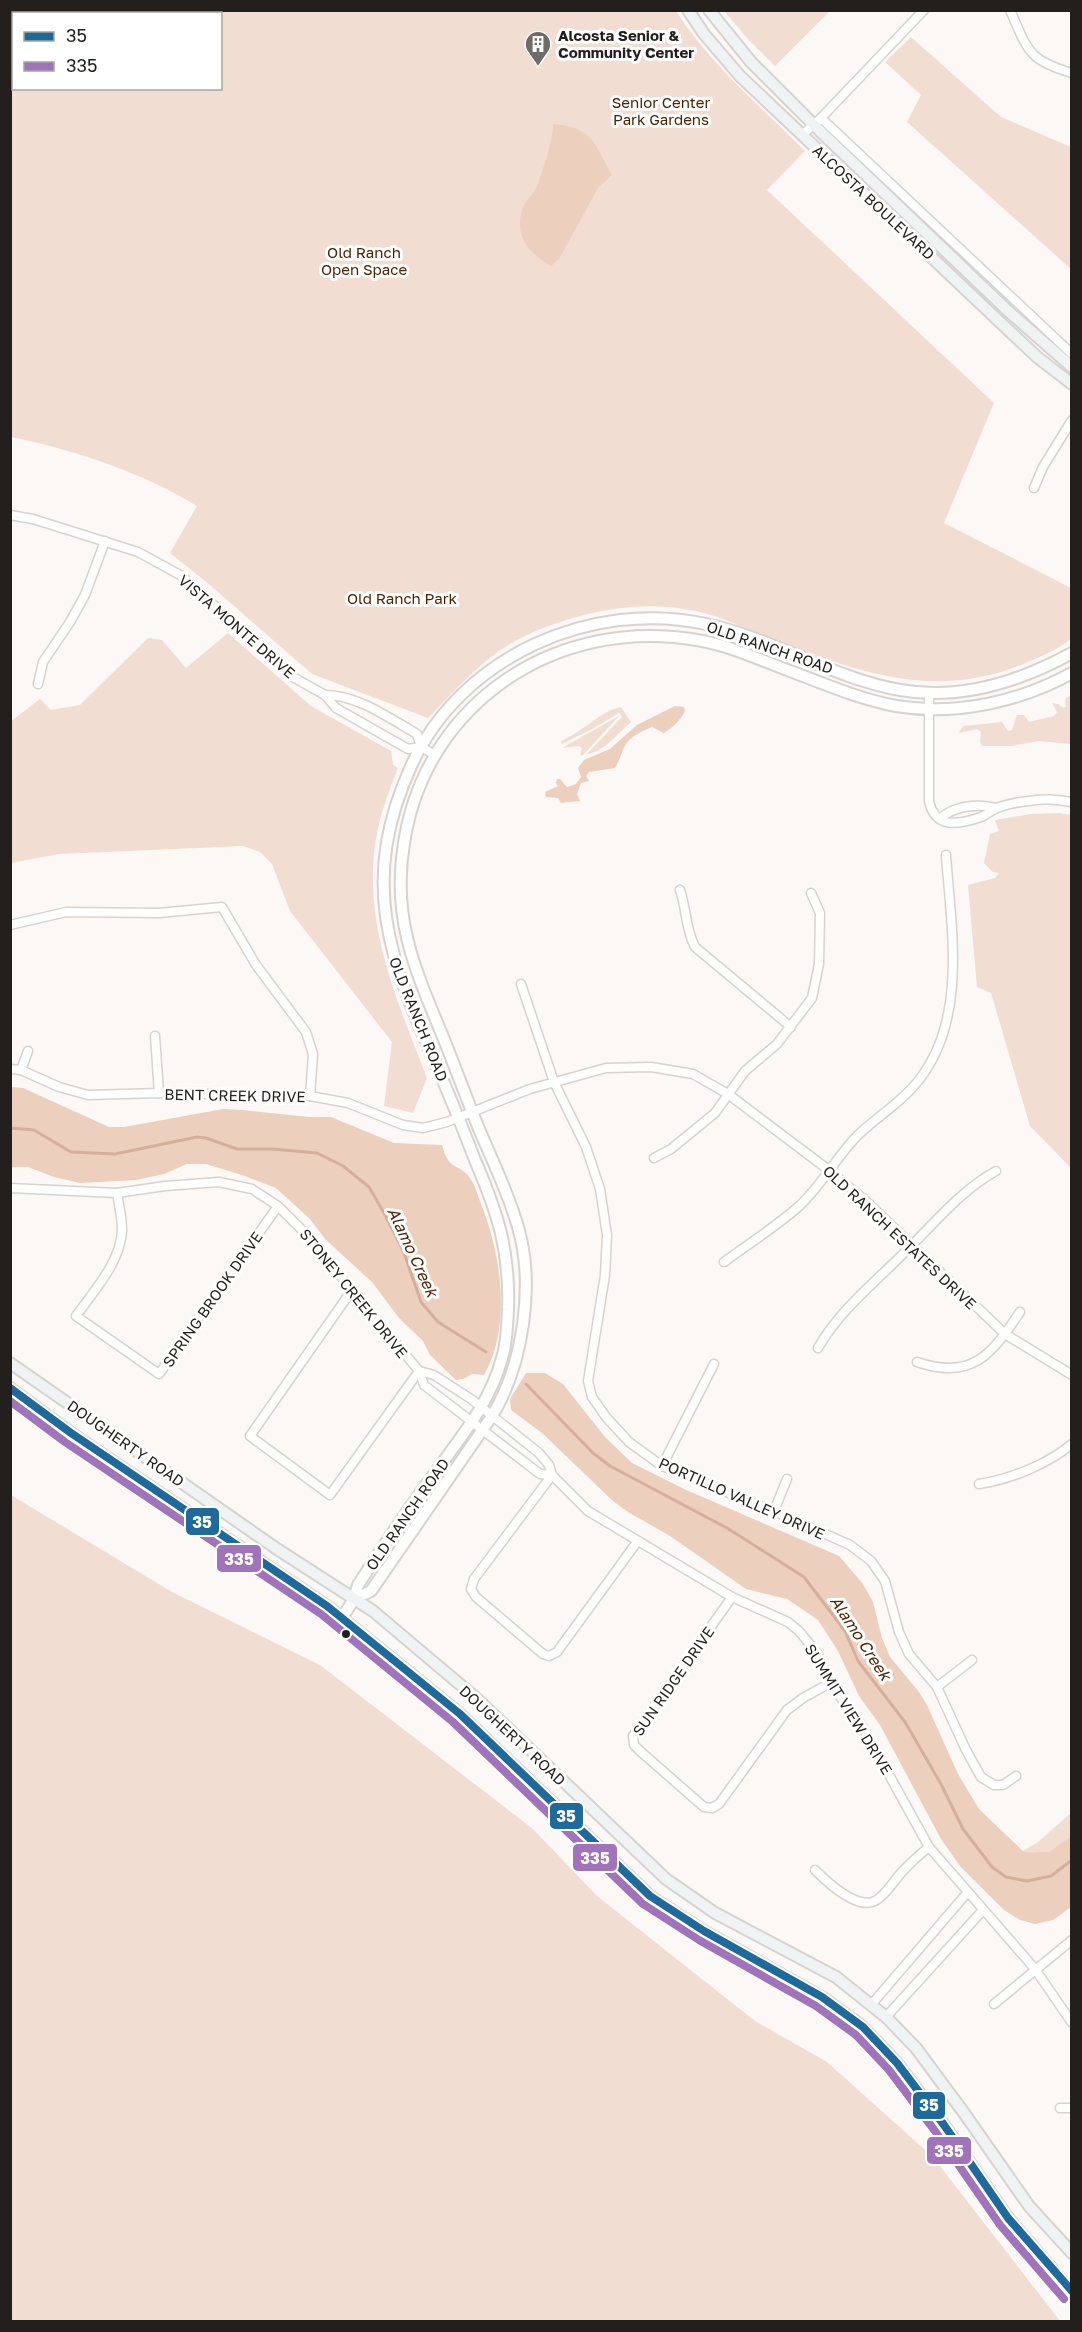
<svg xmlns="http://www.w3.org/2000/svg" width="1082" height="2332" viewBox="0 0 1082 2332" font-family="'Golos Text',sans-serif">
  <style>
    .green { fill: #f2ddd2; fill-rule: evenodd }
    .forest { fill: #edcfbe }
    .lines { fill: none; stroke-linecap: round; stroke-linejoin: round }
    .stream { stroke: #d4b09c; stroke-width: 3 }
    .minor-casing { stroke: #d7d3d1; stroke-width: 11 }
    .tertiary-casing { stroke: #d7d3d1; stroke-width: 14 }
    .secondary-casing { stroke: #d7d3d1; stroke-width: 14 }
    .minor { stroke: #fefefe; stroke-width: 8 }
    .tertiary { stroke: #fefefe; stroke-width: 10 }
    .secondary { stroke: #f0f3f4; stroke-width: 10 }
    .bus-1-casing { stroke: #fff; stroke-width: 12 }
    .bus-2-casing { stroke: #fff; stroke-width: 12 }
    .bus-1 { stroke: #1e6b9b; stroke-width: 8 }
    .bus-2 { stroke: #a173ba; stroke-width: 8 }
    .bus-dot { fill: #231f1d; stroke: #fff; stroke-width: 2 }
    .labels { text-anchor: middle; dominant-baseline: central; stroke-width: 6; stroke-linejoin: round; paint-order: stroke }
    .poi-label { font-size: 15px; font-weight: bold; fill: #231f1d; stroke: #fff; text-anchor: start }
    .park-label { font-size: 15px; fill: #512202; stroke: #fff }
    .street-label { font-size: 15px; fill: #231f1d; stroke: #fff }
    .water-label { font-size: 16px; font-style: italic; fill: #552506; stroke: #fff }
    .line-badge { stroke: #fff; stroke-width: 2 }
    .badge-label { font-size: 16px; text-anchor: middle; font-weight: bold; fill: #fff }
  </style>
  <rect width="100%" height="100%" fill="#fbf8f6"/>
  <g class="green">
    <path d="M11,11h665c35,54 84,95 129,140l-38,39 227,213 -50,120 127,65v51c-14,11 -31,18 -48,25 -91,38 -171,6 -258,-28 -27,-11 -52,-23 -81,-27 -52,-9 -112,5 -159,27 -39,18 -68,52 -97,82l-116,-44 -102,-89 -40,-32 27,-47c-56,-34 -122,-56 -186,-69zM14,14h206v74h-206z"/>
    <path d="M724,11h106l-55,55 -27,-27z"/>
    <path d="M911,37l90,80 70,30v122l-164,-147 14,-27 -36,-33z"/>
    <path d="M228,633l83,73 80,45 2,14 5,3c-9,23 -18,46 -22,70 -14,85 21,162 51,240l-14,35 -29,-7 8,-64 -102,-131 -18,-47 -12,-12 -17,-6 -184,8 -48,9 -1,-141 30,-23 11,11 29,-5 68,-67 14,2 24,28z"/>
    <path d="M1071,695v49l-32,-3 -28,5h-29l-2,-4 1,-10 -4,-3 -18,4 4,-7 39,-4 6,9 4,-1 5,-15h7l5,7 25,-6 3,-4 -5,-9 6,1 6,4 2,-2 -1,-7z"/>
    <path d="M621,707l10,15c-13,11 -28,31 -44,32l32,-34 3,-3 -3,-4 -27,16 -30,15 -1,-3c22,-9 39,-30 60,-34z"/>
    <path d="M619,716l-37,40 -2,-2 2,-6 -3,-2 -17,2z"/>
    <path d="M1060,813l12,2 -1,353 -41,-42 -39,-133 -14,-6 -9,-102 27,-7 4,-5 -6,-1 -9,-9 6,-29 9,-3 -4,-11 35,-6z"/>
    <path d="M11,1495l161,97 148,73 213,164 64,67 158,125 72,41 106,95 127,164h-1049z"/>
    <path d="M1071,1813l-1,24 -21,15c-9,-1 -17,2 -26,-1l15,-9z"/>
  </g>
  <g class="forest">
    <path d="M553,124c41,3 41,20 59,51l-14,13 -39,71 -8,7c-22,-13 -37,-29 -29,-56 2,-9 11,-15 15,-24 5,-13 17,-49 16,-62z"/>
    <path d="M675,706l9,1 1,4c-4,9 -13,17 -21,22l-12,-6c-8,3 -22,10 -26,17 -5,8 -6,16 -11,24l-26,4 -3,4 3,5 -8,2 -4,11 3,7 -19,2 -3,-5 -12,-1 -1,-5 13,-6 -2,-3 1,-4h3l7,8 9,-3 5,-7 -3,-9 6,-8 26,-11 27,-24z"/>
    <path d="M14,1087l9,1 86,39h15l99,-18 20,1 66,7h22l63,26 48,2c8,29 16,16 28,33 5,7 8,18 11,26 20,49 31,123 3,171l-12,-1 -9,5 -7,1 -26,-25 -7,-14 -24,-23 -27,-36 -47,-43 -15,-20 -34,-31 -31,-12 -39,-12h-19l-23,10 -28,6 -56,3 -26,-6 -26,-10h-17l-1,-79z"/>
    <path d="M526,1373h19l18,11 42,53 27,26 52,26 155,67 24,28 10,18 9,36 8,19 29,35 8,13 31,69 21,35 44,42c8,3 17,0 26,1l22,-16v71l-18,13 -18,4 -15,-4 -16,-10 -44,-44 -19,-27 -61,-114 -21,-29 -21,-45 -20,-31 -31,-21 -41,-10 -76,-53 -42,-24 -15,-11 -71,-68 -31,-23 -1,-11z"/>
  </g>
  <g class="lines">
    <g class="stream">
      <path d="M10,1128l24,2 37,22 44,2 82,-17 9,1 31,11h35l45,4 26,13 26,21 15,26 19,37 18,52 17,20 48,30"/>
      <path d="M526,1384l67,69 17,13 117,62 77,49 41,54 13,30 47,61 36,62 22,45 29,38 14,10 21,4 24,-5 21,-16"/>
    </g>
    <g class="minor-casing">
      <g id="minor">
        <path d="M1010,10c18,40 17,50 62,63"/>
        <path d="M821,118l251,236"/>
        <path d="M802,135l19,-17 103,-108"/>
        <path d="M1034,488l9,-21 29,-47"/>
        <path d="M10,515l23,4 105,33 44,24 109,100 34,19 11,13 72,41 13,-2 14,8"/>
        <path d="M38,684l5,-22 27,-40 15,-27 20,-54"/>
        <path d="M929,692v109c6,28 29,24 52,16 6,-2 10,-7 16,-9 10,-4 22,-6 32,-7 15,-3 28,-1 43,1"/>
        <path d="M325,695c33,0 64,23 92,39l4,13"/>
        <path d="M940,819c12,-13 39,-16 56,-11"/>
        <path d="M680,890c7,20 5,38 15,57l96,80"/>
        <path d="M10,925l56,-13 93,1 63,-6 34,58 50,67 7,22 -3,42"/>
        <path d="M521,984l33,98 32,65 14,42 7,46 -2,40 -17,106 4,16 14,20 23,25 33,24 112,45 76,34 21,16 14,20 14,51 10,22 28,33 29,63 15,27 13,8h9l13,-9"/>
        <path d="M155,1036l4,57"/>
        <path d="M10,1069l11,1 38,17 29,8 71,-2 151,3 38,7 55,22 20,3 24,-6 83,-33 76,-21 45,-1 42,7 35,20 102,77 37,31 138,132 67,41"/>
        <path d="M21,1070l7,-19"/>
        <path d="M654,1158l17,-9 44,-36 30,-42 32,-27 35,-46 7,-34 1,-51 -9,-20"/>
        <path d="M10,1188l107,5 48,-7 54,-4 33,7 26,17 29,29 112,136 5,14 116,89 12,1"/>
        <path d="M117,1193c2,12 5,25 5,37 -1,32 -29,62 -46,86l83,58 119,-168"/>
        <path d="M724,1262c24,-18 50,-34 73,-54 24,-21 39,-51 61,-73 20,-19 44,-33 61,-55 49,-63 32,-152 27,-225"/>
        <path d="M352,1290l-102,146 80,59 89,-124"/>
        <path d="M818,1348c21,-37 56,-65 86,-95 29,-28 57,-63 92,-82"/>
        <path d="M917,1362c55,19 75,-8 103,-50"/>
        <path d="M419,1371l15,4 37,24 68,54 10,12 3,10 36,36 144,86 56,25 11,9 18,22 13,30 32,43 67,121 106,122 37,54"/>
        <path d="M662,1466l52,-102"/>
        <path d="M552,1475l-78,104 -3,10 5,8 67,57 6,2 8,-4 80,-110"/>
        <path d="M979,1484c32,-5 67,-19 93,-40"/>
        <path d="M774,1511l13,-32"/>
        <path d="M732,1597l-99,139 1,9 6,6 64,56 8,1 7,-4 68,-94 16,-12 27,-15"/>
        <path d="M937,1687l35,-27"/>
        <path d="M815,1870c12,12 42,40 60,31 10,-5 18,-19 26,-28 8,-9 18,-18 28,-26"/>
        <path d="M994,2004l78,-64"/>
        <path d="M871,2005l96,-112"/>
        <path d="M886,2017l97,-107"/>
        <path d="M1060,2108h12"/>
      </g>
    </g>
    <g class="tertiary-casing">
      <g id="tertiary">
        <path d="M354,1599l17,-8 121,-175c31,-51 43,-131 26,-189 -10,-35 -25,-65 -39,-98 -13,-32 -25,-65 -38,-97 -28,-67 -49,-116 -37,-189 22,-142 154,-227 293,-203 32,5 63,20 93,31 35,13 69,28 106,35 60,10 123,-4 176,-33"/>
        <path d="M342,1618l12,-19 4,-14c24,-37 48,-73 74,-108 27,-38 58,-73 70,-119 5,-15 5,-33 6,-48 2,-60 -10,-96 -33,-150 -12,-31 -24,-61 -37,-91 -49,-110 -80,-187 -26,-305 50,-108 180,-165 294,-140 67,14 126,54 194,66 61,11 119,-8 172,-37"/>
      </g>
    </g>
    <g class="secondary-casing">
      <g id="secondary">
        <path d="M688,10l16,24 36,42 297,281 35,27"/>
        <path d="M709,10l42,52 70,70 186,178 65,57"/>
        <path d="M10,1363l267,186 96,62 103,87 190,181 49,34 121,64 50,40 30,31 48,65 65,93 43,47"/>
        <path d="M10,1388l61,45 256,173 133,108 190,182 54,35 118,66 41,30 34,36 47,62 64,93 64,74"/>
      </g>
    </g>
    <use href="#minor" class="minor"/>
    <use href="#tertiary" class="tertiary"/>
    <use href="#secondary" class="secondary"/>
    <g class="bus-1-casing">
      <path id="bus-1" d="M10,1388l61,45 256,173 133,108 190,182 54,35 118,66 41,30 34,36 47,62 64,93 64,73"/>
    </g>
    <g class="bus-2-casing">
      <path id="bus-2" d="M10,1401l55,41 256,172 132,108 190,182 56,36 117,66 40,29 33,35 46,61 65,94 64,74"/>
    </g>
    <use href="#bus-1" class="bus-1"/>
    <use href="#bus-2" class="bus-2"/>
  </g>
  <defs>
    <g id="building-pin" transform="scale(1.35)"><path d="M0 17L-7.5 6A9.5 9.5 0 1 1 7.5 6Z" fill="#6f6b69" stroke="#fff"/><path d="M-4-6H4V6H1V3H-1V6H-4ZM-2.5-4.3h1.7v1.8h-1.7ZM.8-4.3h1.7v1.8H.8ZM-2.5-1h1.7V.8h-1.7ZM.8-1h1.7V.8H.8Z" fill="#fff"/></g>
  </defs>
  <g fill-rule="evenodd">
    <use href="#building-pin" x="538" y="44"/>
  </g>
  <circle class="bus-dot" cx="346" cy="1634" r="5"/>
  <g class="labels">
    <g class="poi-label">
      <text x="558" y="35">Alcosta Senior &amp;<tspan x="558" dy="17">Community Center</tspan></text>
    </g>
    <g class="park-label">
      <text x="661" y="102">Senior Center<tspan x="661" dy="17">Park Gardens</tspan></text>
      <text x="364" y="252">Old Ranch<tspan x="364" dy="17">Open Space</tspan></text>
      <text x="402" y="598">Old Ranch Park</text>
    </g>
    <g class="street-label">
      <text transform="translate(874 202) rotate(43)">ALCOSTA BOULEVARD</text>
      <text transform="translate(237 626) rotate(41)">VISTA MONTE DRIVE</text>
      <text transform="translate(770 647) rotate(19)">OLD RANCH ROAD</text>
      <text transform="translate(419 1019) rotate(68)">OLD RANCH ROAD</text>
      <text transform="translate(235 1095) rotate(1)">BENT CREEK DRIVE</text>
      <text transform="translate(900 1237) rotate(43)">OLD RANCH ESTATES DRIVE</text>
      <text transform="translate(354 1293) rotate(51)">STONEY CREEK DRIVE</text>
      <text transform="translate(212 1299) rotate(-55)">SPRING BROOK DRIVE</text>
      <text transform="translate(126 1443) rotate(35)">DOUGHERTY ROAD</text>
      <text transform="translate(742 1498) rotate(24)">PORTILLO VALLEY DRIVE</text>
      <text transform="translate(407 1514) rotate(-55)">OLD RANCH ROAD</text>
      <text transform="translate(673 1681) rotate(-55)">SUN RIDGE DRIVE</text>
      <text transform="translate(849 1709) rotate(58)">SUMMIT VIEW DRIVE</text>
      <text transform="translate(513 1735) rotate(43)">DOUGHERTY ROAD</text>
    </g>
    <g class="water-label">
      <text transform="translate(413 1252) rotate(65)">Alamo Creek</text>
      <text transform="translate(861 1638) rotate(57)">Alamo Creek</text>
    </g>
  </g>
  <g class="line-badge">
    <rect x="185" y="1507" width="35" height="29" rx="6" fill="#1e6b9b"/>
    <rect x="216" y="1544" width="46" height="29" rx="6" fill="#a173ba"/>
    <rect x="549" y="1802" width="35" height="28" rx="6" fill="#1e6b9b"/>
    <rect x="572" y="1843" width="46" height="29" rx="6" fill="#a173ba"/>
    <rect x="912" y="2091" width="34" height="29" rx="6" fill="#1e6b9b"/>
    <rect x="926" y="2136" width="46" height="29" rx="6" fill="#a173ba"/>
  </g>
  <g class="badge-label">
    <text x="202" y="1528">35</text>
    <text x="239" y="1565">335</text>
    <text x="566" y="1822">35</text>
    <text x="595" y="1864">335</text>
    <text x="929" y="2111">35</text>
    <text x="949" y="2157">335</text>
  </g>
  <rect width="1082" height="2332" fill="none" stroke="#231f1d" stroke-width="24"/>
  <rect x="12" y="12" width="210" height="78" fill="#ffffff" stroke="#a7a5a5" stroke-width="1.5"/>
  <rect x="24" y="32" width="30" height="9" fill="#1e6b9b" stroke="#a7a5a5" stroke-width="1.5"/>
  <text x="66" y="42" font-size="18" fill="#231f1d">35</text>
  <rect x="24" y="62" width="30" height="9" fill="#a173ba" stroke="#a7a5a5" stroke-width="1.5"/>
  <text x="66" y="72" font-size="18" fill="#231f1d">335</text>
</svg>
